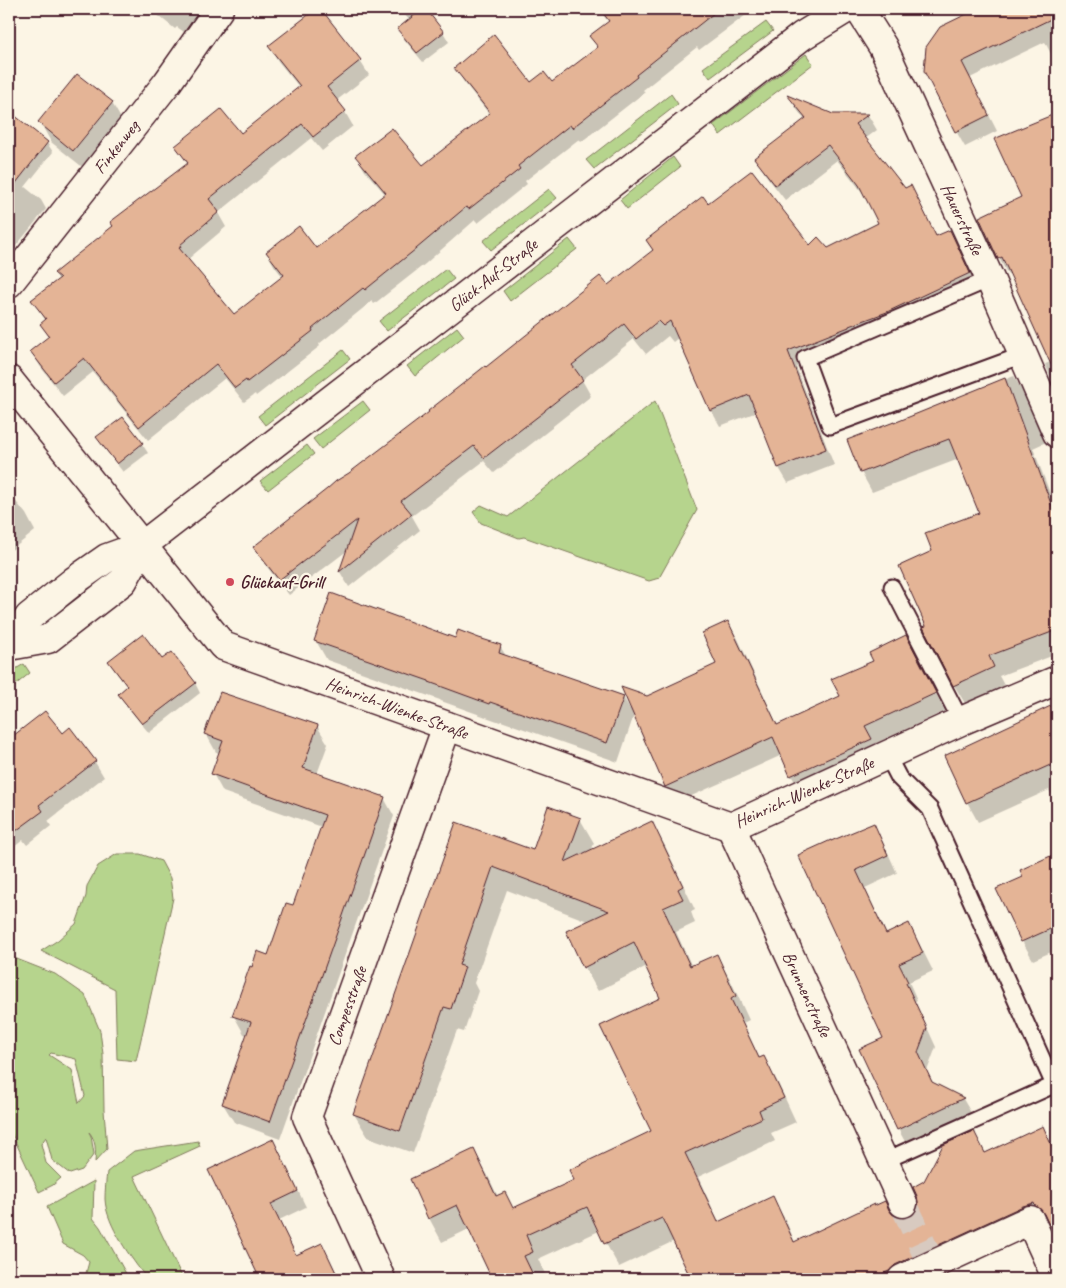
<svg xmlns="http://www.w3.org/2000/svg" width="1066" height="1288" viewBox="0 0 1066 1288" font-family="Caveat,sans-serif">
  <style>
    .green { fill: #b6d48d; stroke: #807a5c; fill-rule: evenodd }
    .shadow { fill: #0003 }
    .building { fill: #e4b496; stroke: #4a1f2b }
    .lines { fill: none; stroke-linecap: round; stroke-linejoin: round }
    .minor-tunnel { stroke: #d8cac0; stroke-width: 28; stroke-dasharray: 28 14; stroke-linecap: butt }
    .service-casing { stroke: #4a1f2b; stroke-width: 19 }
    .minor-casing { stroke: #4a1f2b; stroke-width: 31 }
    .service { stroke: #fcf5e5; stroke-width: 15 }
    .minor { stroke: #fcf5e5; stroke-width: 28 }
    .poi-dot { fill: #d1495b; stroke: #fcf5e5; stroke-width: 2 }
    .labels { text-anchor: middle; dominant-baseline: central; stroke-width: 4.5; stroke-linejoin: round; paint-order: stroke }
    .street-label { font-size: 18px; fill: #4a1f2b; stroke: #fcf5e5 }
    .poi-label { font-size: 18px; font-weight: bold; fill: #4a1f2b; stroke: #fcf5e5; text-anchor: start }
  </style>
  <rect width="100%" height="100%" fill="#fcf5e5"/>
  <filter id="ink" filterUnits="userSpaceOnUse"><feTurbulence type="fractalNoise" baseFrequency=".02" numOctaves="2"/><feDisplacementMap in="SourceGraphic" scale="10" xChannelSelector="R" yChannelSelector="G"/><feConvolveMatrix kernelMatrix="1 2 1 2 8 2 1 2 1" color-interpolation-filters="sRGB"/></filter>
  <g filter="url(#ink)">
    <g class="green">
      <path d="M766,22l7,9 -63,47 -7,-10z"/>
      <path d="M806,54l7,10 -93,71 -7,-10z"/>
      <path d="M671,94l7,10 -84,65 -8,-9z"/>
      <path d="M673,157l7,10 -53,42 -7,-9z"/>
      <path d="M549,189l8,9 -66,52 -8,-9z"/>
      <path d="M569,239l8,10 -67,52 -7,-10z"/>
      <path d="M446,269l8,10 -67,52 -8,-10z"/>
      <path d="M457,327l7,9 -49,40 -8,-10z"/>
      <path d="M343,350l7,9 -85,66 -7,-9z"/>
      <path d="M363,401l7,9 -49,39 -8,-10z"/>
      <path d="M655,401l42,109 -38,68 -10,3 -125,-44 -5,1 -38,-15 -8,-11 8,-7 27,12z"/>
      <path d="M307,445l7,9 -46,36 -8,-9z"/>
      <path d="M24,664l6,9 -21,17v-17z"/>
      <path d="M117,854h23l21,7 9,17 3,20 -37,163 -19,-2 -2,-70 -74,-38 17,-11 18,-16 10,-28 1,-10 11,-20z"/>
      <path d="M9,956l46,18 30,21 15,36 3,23 1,56 3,39 -12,13c1,-11 1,-22 -6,-30l2,4 3,18 -12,16 -12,4 -18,-14 -6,-23 -5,7 5,19 15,15 -8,7 -14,7 -30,-64zM51,1053l25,6 9,37 -6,7 -7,-33 -23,-15z"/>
      <path d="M198,1141l2,5 -66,30 49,103h-36c-15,-20 -41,-54 -42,-80 0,-9 1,-18 2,-27l27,-21z"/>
      <path d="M94,1181l-1,37 7,9 29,52h-40l-3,-6 3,-11 -6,-7 -20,-11 -16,-37z"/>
    </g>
    <g class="shadow">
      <path d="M150,9h57l-16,28 -14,-10 -2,2z"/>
      <path d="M318,9h1l41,52 9,14 -33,26 9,11 8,14 -31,25 -11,-13 -93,75 8,14 -39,33 47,56 49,-39 -8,-10 -8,-14 49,-3 70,-55 -21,-24 -8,-14 66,10 67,-52 -26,-33 -8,-14 75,15 21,1 46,-36 -7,-11 18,-15 -11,-13h151l-1,1 2,2 -51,38 -2,-3 -54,43 2,2 -64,50 -2,-3 -54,42 2,3 -49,39 -3,-3 -50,44 -51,40 -2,-3 -53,43 1,2 -64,50 -1,-2 -11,8 -19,-24 -77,62 -55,-68 -30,24 -23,-30 -9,-15 18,-14 -7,-12 4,-4 -13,-21 26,-20 -4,-7 59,-46 74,-62 -11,-18 64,-12 59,-47 -22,-27 -8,-14z"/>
      <path d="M400,9h33l-5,4 15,19 6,10 -26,20 -19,-23 -5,-9 11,-9z"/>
      <path d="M979,9h78v57l-12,-24 -75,36 27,53 -32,16 -9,-16 -15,-103z"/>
      <path d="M790,98l43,18 35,-1 9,15 -12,9 39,51 15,13 18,34 13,-5 9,15 19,42 -81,39 -40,14v1l-61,24 38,98 -46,18 -9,-15 -22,-56 -37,14 -9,-16 -32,-73 -6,5 -5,-6 -22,18 -12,-15 -52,41 9,16 -38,30v1l-59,46 -10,-12 -72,55 8,14 -71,57 -9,-15 8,-22 -59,45 -25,-32 -9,-16 399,-295 -7,-11 61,-36 102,42 18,2 52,-25 -14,-27 -29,-37 -52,40 -20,-26 -9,-16 49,-38 -7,-9z"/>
      <path d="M112,103l11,19 -38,47 -34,-27 -11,-20z"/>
      <path d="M1057,114v57l-8,3 2,16 6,13v188l-12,-27 6,-2 -41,-88 -2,1 -9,-17 -19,-41 43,-19 -27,-58z"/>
      <path d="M19,120l28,23 6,9 -28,35 16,13 5,9 -30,37 -7,-7v-106z"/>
      <path d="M1014,376l11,20 21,46 -13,6 24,64v142l-58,22 6,11 -39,18 -12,-20 -27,-58 6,-76 47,-38 -21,-54 -87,33 -11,-20 33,-48z"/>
      <path d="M123,418l19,26 6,9 -25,19 -20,-25 -5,-9z"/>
      <path d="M9,493l17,21 9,17 -26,21z"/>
      <path d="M728,622l10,17 40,87 63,-29 73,-45 31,59 -71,33 6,13 -79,35 -10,-17 -9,-20 -106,48 -10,-17 -32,-71 -16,47 -117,-41 -1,1 -59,-21 -1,-1 -113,-40 -11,-19 140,-2 44,7 6,10 117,41 7,12 17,-11 71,-34z"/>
      <path d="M109,661h53l33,22 5,10 -51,40 -24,-29 -5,-9 8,-7 -13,-17z"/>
      <path d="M1057,704v100l-8,-14 -71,32 -11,-20 -21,-46z"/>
      <path d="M317,726l11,18 -11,30 67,24 10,18 -114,323 -46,-17 -11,-18 24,-69 -3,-1 -10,-18 34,-60 26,-50 28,-79 -99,-35 -10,-18 7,-21 -4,-1 -10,-18z"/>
      <path d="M69,729l26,33 9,15 -56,44 3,5 -24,19 -4,-5 -14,11v-102l5,-4 49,-11z"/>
      <path d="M580,819l14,24 -3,9 61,-29 13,23 30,64 -4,2 4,11 -19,9 16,35 24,-11 14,23 19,41 -6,3 17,36 3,-1 14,23 19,41 -25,11 4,8 -77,36 21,46 53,-25 14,23 9,22 96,-29 3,3 7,3 9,-1 6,-6 9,-31 43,-47 -8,-13 -52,25 -10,-18 -13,-90 -54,-197 42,-18 10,18 14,31 -32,15 22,47 22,-10 10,18 14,28 -24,11 8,18 -2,1 21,46 -9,24 7,14 29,14 10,17v10l3,7 -1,1 11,20 56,-26 15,27v84l-4,-8 -3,-2 -2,-3 -11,3 -109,50h-236l-18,-38 -55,26 -20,-36 -61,28 8,17 -9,3h-44l-24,-50 -27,13 -13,-24 44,-67 14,23 11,23 15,12 63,-29 76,-48 10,-134 -15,-32 -49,25 -14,-24 6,-45 -83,-32 -33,93 4,8 -14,41 -7,-2 -44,123 -45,-16 -14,-23 103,-290 76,28z"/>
      <path d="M1057,855v99l-1,-4 -23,10 -11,-19 3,-64 -3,-6z"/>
      <path d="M273,1141l9,16 24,50 -27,13 18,36 25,-11 18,34h-79l-51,-108z"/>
    </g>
    <g class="building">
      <path d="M316,9h5l40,51 -34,27 19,24 -33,26 -11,-13 -93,75 10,13 -39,33 1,2 -2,1 55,66 50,-39 -18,-23 33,-26 17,22 70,-55 -31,-37 37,-28 31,37 67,-52 -36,-45 40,-34 37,48 13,-10 8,10 46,-35 -9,-11 20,-15 -9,-12h119l-83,66 1,2 -65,51 -2,-3 -52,41 2,3 -51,40 -3,-2 -50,42 -51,41 -2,-2 -51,41 1,2 -66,51 -1,-2 -11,8 -19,-24 -77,63 -55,-69 -30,24 -24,-31 19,-15 -9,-12 6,-5 -15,-19 29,-22 -6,-5 59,-47 -3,-4 78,-59 -13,-17 46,-37 20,24 59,-47 -32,-40z"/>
      <path d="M422,9h4l18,23 -27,21 -20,-24z"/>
      <path d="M977,9h80v7l-95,46 27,53 -34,17 -31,-61 2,-24 14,-20z"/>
      <path d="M77,74l36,28 -40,49 -35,-29z"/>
      <path d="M787,95l46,19h36l-14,10 50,64 6,-3 25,51 14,-6 20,43 -83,39 -38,14v1l-61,24 38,98 -48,19 -29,-73 -39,16 -40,-90 -7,5 -5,-5 -22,18 -12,-15 -52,41 11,15 -38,30v1l-61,47 -10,-12 -73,55 11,13 -73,58 18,-52 -78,60 -26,-33 74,-58 9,-8 13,-8 80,-61 -1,-1 37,-29 20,-16 1,1 114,-91 8,9 45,-35 -7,-10 57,-44 5,7 44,-33 58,75 8,-8 10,11 50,-25 -19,-38 -31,-40 -53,40 -21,-27 52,-40z"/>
      <path d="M9,111l39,31 -39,50z"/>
      <path d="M1057,113v265l-55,-121 -4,2 -19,-42 42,-20 -27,-58z"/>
      <path d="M1005,378l52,142v110l-68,26 5,11 -41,19 -30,-59 3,-1 -27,-60 33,-15 -7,-18 54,-20 -30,-74 -89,34 -13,-33 47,-18v1z"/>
      <path d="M123,417l20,26 -26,21 -21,-27z"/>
      <path d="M331,593l124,45 3,-8 21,8 22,7 -2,8 125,43 -17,47 -117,-41 -1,2 -60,-22v-1l-115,-40z"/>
      <path d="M728,621l49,104 63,-29 -9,-17 42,-18 -4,-8 37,-18 30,58 -71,33 7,13 -82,37 -17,-39 -108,50 -44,-100 26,9 69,-32 -14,-31z"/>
      <path d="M143,634l19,25 10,-7 24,31 -54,41 -24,-30 9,-8 -19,-25z"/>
      <path d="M220,692l98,33 -15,43 82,29 -115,325 -48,-18 29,-82 -19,-6 18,-50 2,1 5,-16 11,4 18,-52 7,2 32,-90 -114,-41 12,-33 -19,-7z"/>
      <path d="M1057,703v59l-91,41 -22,-47z"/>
      <path d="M45,711l18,22 7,-6 26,34 -57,44 4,6 -34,25v-97z"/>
      <path d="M548,806l33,12 -16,44 87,-41 31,65 -5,3 5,10 -20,9 27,58 27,-12 19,42 -5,3 28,59 5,-2 20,42 -25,12 3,8 -77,35 33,69 55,-26 21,46 80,-38v2l11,-5 4,9 5,6 7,2 8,-1 6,-5 3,-7 -1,-9 -4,-9 11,-6 19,-36 31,-14 11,22 58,-27 14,32v84l-13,-28 -5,-6 -4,-2 -1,-3 -11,3 -128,59 -6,6 -18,8h-180l-29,-61 -58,26 -17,-37 -61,28 7,17 -9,4 11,23h-43l-35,-74 -29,14 -18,-40 64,-30 22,47 9,-4 8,16 61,-28 -5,-10 82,-39 -51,-105 60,-28 -26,-56 -51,26 -17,-37 43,-20 -116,-44 -34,98 6,2 -14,42 -7,-2 -44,124 -47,-17 103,-292 77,28z"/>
      <path d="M874,823l14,32 -32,15 30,64 23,-11 14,30 -24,11 9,18 -2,1 21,45 -9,24 14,30 32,16 -67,32 -38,-81 24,-11 -85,-183 33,-15v1z"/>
      <path d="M1057,853v73l-36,16 -25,-53 27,-12 -3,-7z"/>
      <path d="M273,1139l25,52 -27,13 25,51 26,-12 17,36h-94l12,-6 -49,-103z"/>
    </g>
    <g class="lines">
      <path class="minor-tunnel" d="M903,1203l23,50"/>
      <g class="service-casing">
        <g id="service">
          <path d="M990,279l-185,79 25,68 179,-66 15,-4"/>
          <path d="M892,587l69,134"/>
          <path d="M884,1161l170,-76 -124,-276 -31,-31 -12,-23"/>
        </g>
      </g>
      <g class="minor-casing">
        <g id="minor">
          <path d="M859,9l24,38 107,232 67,154"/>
          <path d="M9,283l158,-200 52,-74"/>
          <path d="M9,380l214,266 508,181 230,-106 96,-41"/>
          <path d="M9,646l39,-7 75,-58 20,-36"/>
          <path d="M9,647l20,-30 45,-36 33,-23 36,-13 632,-488 27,-21 44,-27"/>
          <path d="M731,827l172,376"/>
          <path d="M381,1279l-74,-162 140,-391"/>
          <path d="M902,1279l128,-59 27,59"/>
        </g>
      </g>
      <use href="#service" class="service"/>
      <use href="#minor" class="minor"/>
    </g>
  </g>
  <circle class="poi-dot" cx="230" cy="582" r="5"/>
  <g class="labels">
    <g class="street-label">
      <text transform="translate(116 147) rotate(-52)">Finkenweg</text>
      <text transform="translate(962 219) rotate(65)">Hauerstraße</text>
      <text transform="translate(493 275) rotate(-38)">Glück-Auf-Straße</text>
      <text transform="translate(397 708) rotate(20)">Heinrich-Wienke-Straße</text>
      <text transform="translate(804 792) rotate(-24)">Heinrich-Wienke-Straße</text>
      <text transform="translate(807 994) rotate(65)">Brunnenstraße</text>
      <text transform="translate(347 1006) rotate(-70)">Compesstraße</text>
    </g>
    <g class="poi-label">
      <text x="240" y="582">Glückauf-Grill</text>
    </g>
  </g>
  <rect width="1066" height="1288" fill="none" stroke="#fcf5e5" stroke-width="30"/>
  <rect x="15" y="15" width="1036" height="1258" fill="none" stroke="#4a1f2b" stroke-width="2" filter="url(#ink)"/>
</svg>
